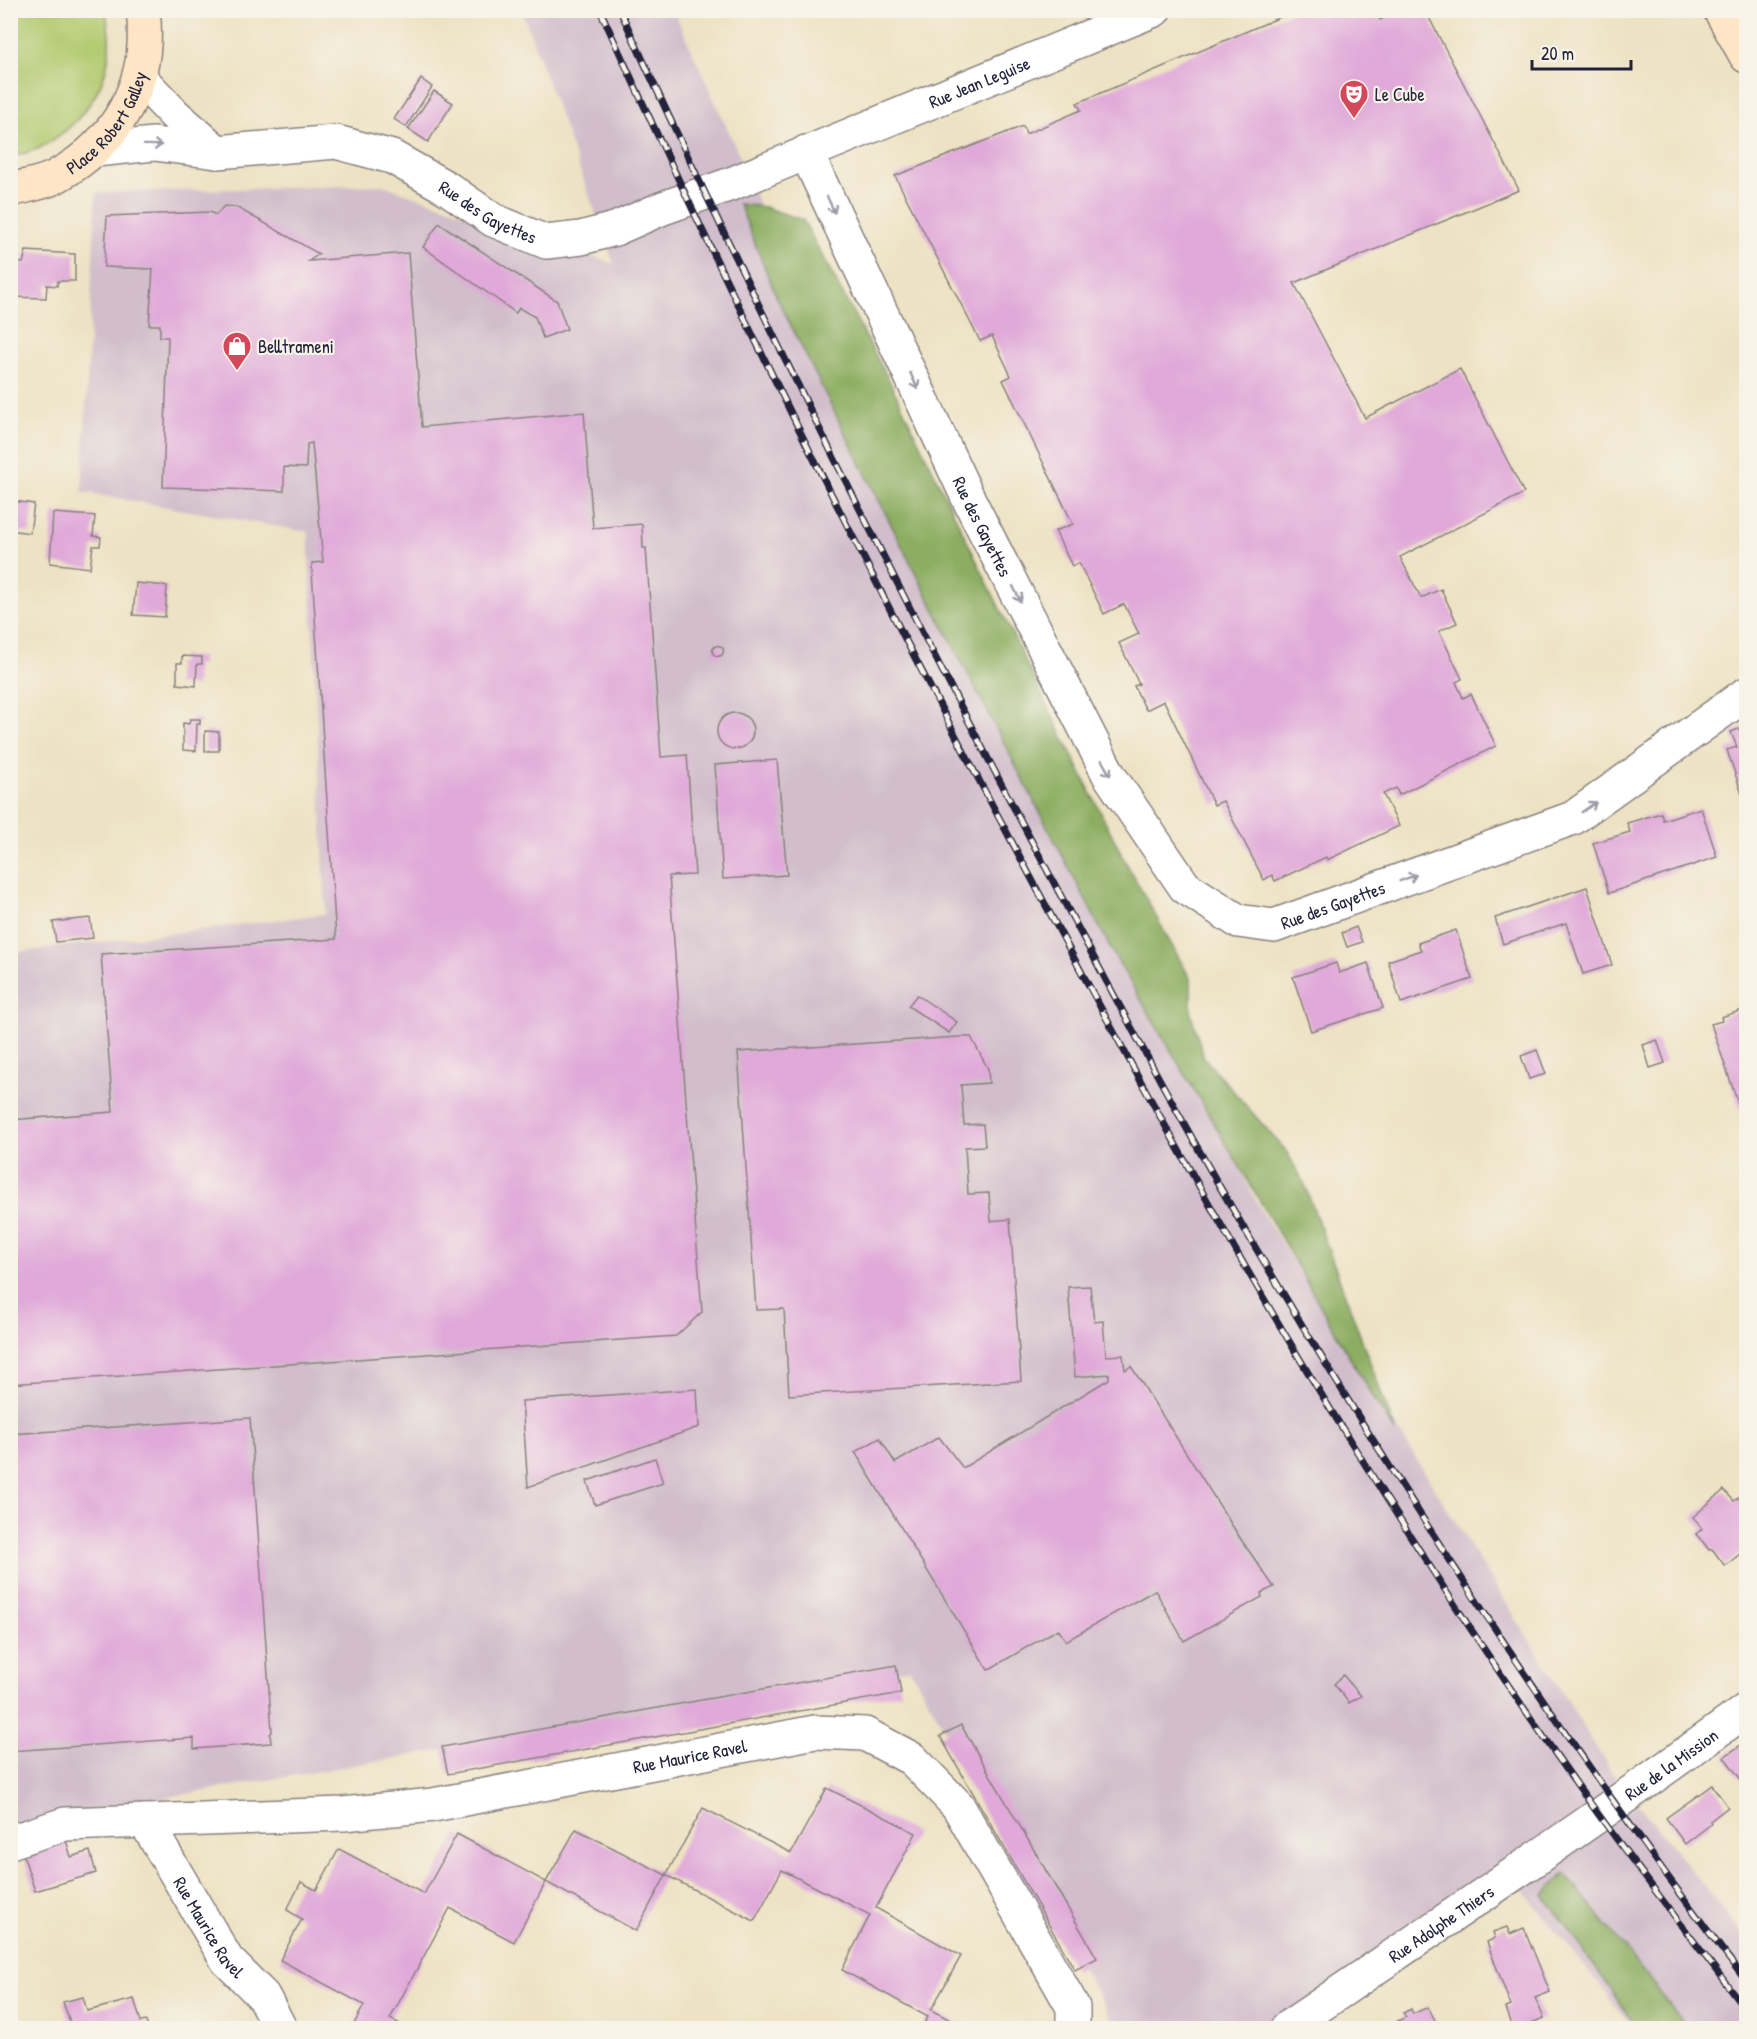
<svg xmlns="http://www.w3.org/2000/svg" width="1757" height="2039" viewBox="0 0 1757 2039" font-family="'Patrick Hand',sans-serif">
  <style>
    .industrial { fill: #d1bdcb }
    .green { fill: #b2ca70; stroke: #6a7656; stroke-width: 1.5 }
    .forest { fill: #8dae62; stroke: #58684e; stroke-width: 1.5 }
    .building { fill: #e0a9d9 }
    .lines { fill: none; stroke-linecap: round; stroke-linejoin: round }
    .street-casing { stroke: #88827f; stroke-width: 36 }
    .secondary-casing { stroke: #88827f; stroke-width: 36 }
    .street { stroke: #fff; stroke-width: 33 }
    .secondary { stroke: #fde5c5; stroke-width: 33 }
    .rail-casing { stroke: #22223b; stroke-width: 7 }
    .rail { stroke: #f7f3e8; stroke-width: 4.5; stroke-dasharray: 14; stroke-linecap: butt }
    .oneway { stroke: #9c9ca7 }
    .labels { text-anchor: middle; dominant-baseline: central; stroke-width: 4.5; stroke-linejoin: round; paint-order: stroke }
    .street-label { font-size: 18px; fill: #22223b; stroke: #f7f3e8 }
    .poi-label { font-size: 18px; fill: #22223b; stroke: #f7f3e8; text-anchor: start }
  </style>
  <rect width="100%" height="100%" fill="#f7f3e8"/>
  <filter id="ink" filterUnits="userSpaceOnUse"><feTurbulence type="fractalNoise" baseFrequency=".0167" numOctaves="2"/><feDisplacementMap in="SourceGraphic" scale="12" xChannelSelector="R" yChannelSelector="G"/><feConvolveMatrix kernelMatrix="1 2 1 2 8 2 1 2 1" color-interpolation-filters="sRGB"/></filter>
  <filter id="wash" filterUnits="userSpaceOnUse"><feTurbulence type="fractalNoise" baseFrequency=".008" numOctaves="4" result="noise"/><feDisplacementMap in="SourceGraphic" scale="24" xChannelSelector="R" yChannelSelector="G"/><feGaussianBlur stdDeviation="1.35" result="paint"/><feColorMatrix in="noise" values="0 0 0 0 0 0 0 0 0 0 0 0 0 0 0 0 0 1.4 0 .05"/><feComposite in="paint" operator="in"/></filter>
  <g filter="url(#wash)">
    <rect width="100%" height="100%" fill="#ede2c3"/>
    <path class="industrial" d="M522,11h152l72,159 24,64 489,973 352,564 135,167v90h-112l-123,-153 -244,153h-150l-207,-359 -834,144 -65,21 -1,-881 316,-39 -18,-382 -226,-40 14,-299 286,-8 232,79z"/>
    <path class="green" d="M11,10l95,1c1,9 3,18 3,27 3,47 -29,88 -68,109 -9,5 -20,7 -30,10z"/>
    <g class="forest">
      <path d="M739,204l25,3 39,13 87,162 144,297 89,178 68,123v34l13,44 82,93 18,32 92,250 -29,-46 -110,-191 -144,-243 -200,-385 -136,-270z"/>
      <path d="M1565,1873l123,155h-50l-94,-133z"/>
    </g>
    <g id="blocks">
      <g class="building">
        <path d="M1297,10h78l5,10 20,-10h25l94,180 -225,93 71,135 95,-49 64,124 -124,64 21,41 20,-9 16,34 -18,8 23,48 -6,3 7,16 8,-4 25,52 -97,49 -3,-7 -13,6 16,32 -72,34 -1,-3 -51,24 -3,-6 -8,5 -41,-79 -9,4 -50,-104 -18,9 -12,-24 5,-2 -20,-41 20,-9 -15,-30 -20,10 -25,-51 -7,3 -17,-35 18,-7 -70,-144 8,-4 -19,-40 -12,5 -85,-165 128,-50 3,8 55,-24 -4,-7z"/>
        <path d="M421,79l11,8 -26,40 -12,-8z"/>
        <path d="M434,91l19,12 -25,39 -20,-13z"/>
        <path d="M224,206l12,1 83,47 -10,7 99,-8 14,174 162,-15 9,116 49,-4 1,24h3l15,209 26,-2 8,120 -26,1 33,436 -26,24 -666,48v-264l103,-8 -12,-158 235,-15 -24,-368v-8l11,-1 -11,-119 -5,1 -1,24 -22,-1v24l-121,-4 5,-150h-8v-12h-11l4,-56 -49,-2 3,-51 103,-4 6,3z"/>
        <path d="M439,223l118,78 10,28 -24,9 -8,-21 -16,-9 -3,5 -93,-66z"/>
        <path d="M26,251l49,3v27h-17l-1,5 -10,-1 -1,13 -36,-1v-35l13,1z"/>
        <path d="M13,501l21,3 -4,29 -20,-3z"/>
        <path d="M53,513l42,3 -2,20 8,1 -1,9h-7l-3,22 -40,-5z"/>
        <path d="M136,583l31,3 -2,31 -32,-2z"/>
        <circle cx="718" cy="651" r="5.5"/>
        <path d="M182,656l20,1v7h-5l-1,22 -19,-2v-21h5z"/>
        <circle cx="735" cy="731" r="18"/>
        <path d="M190,719h10v5h-3l-1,27 -13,-1v-27l6,1z"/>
        <path d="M1746,726v80l-19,-56 10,-3 -6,-15z"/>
        <path d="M205,731l14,1v19h-14z"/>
        <path d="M777,760l10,115 -64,4 -8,-114z"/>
        <path d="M1701,808l16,49 -108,36 -16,-50 37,-11 -3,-9 34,-10 2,7z"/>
        <path d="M1587,887l25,78 -29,9 -17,-51 -63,21 -8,-26z"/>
        <path d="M90,918l3,20 -37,4 -3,-20z"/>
        <path d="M1356,927l6,15 -15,5 -5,-14z"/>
        <path d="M1456,930l16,49 -71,24 -13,-42 33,-11 -3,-7z"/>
        <path d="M1336,963l3,10 29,-10 15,45 -72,23 -18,-54z"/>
        <path d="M917,995l40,27 -8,11 -41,-27z"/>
        <path d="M1746,1009v118l-35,-103 11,-3 -1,-4z"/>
        <path d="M958,1037h13l17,32 1,14 -28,2 3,40 19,-1 2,22 -20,1 3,47 21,-1 2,28 19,-2 11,162 -232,14 -5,-86 -28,1 -18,-258z"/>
        <path d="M1657,1040l8,23 -15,5 -7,-23z"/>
        <path d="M1537,1050l9,24 -17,5 -8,-23z"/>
        <path d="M1090,1286l4,36 9,-1 3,35 17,-1 2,15 6,-4 111,175 32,46 -13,6 1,4 -78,44 -29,-51 -89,51 -8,-12 -70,41 -133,-218 25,-14 15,25 44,-26 24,31 146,-89v-5l-34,3 -7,-90z"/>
        <path d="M697,1389l2,38 -171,60 -6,-86z"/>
        <path d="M250,1418l22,314 -2,2 1,9 -77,6v-11l-184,13v-317z"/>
        <path d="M655,1458l8,25 -68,22 -8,-24z"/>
        <path d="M1724,1490l10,11 7,-5 5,7v39l-3,3 3,4 -21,17 -13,-17 -3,1 -12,-16 5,-5 -9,-12z"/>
        <path d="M896,1665l5,28 -453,81 -6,-27z"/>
        <path d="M1343,1675l18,21 -12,7 -15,-19z"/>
        <path d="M961,1725l136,233 -22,12 -135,-234z"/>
        <path d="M1745,1742l1,3v39l-1,1 -21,-28z"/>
        <path d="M1712,1785l16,22 -18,14 1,3 -26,20 -19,-26z"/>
        <path d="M827,1788l89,45 -40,75 85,48 -30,54 35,18h-45l7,-11 -86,-47 28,-55 -43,-22 -45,-23 -28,51 -88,-46 37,-67 88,45z"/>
        <path d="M576,1829l90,46 -30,56 -90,-49z"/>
        <path d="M457,1834l89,48 -32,60 -64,-34 -60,111 18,9h-56l12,-23 -84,-45 22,-41 -15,-9 14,-28 15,8 23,-41 85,45z"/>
        <path d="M66,1840l5,17 19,-6 6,22 -61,18 -12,-37z"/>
        <path d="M1507,1927l3,7 14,-6 26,64 -15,6 9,20 -26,10h-5l-7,-20 5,-2 -24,-64 8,-4 -2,-6z"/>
        <path d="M83,1997l4,14 47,-12 7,23 5,-1 2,7h-76l-9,-26z"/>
        <path d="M1428,2007l11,21h-52l-1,-1 20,-10 -3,-4 8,-4 2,5z"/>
      </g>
    </g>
  </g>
  <g filter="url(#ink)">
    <use href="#blocks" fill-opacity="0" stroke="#88827f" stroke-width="1.5"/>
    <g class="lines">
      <g class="street-casing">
        <g id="street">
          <path d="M140,78l34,36 43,38"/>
          <path id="s1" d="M95,150l59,-6 63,8 119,-10 56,15 55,31 46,32 53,22 35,-4 34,-9 48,-21 68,-24 423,-174"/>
          <path id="s2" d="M806,152l164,350 139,273 76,112 53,34 36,5 299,-108 173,-124"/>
          <path id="s3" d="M145,1821l82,139 36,36 17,32"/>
          <path id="s4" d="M10,1842l55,-18 278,-10 90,-9 382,-73 50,2 47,25 46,47 115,201v21"/>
          <path id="s5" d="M1287,2028c154,-105 309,-208 459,-318"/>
        </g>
      </g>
      <g class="secondary-casing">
        <g id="secondary">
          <path d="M1720,10l26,46"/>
          <path id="s6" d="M10,190c14,-4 32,-6 45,-13 63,-34 97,-95 88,-167"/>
        </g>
      </g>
      <use href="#street" class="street"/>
      <use href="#secondary" class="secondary"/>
      <g class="rail-casing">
        <g id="rail">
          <path d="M600,10c128,282 266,560 412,832 111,209 223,417 349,616 72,115 146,229 225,339 51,72 107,142 160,213"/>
          <path d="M620,10c128,281 266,557 411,830 72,134 142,269 220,400 152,256 314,505 495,741"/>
        </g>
      </g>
      <use href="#rail" class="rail"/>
    </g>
    <defs><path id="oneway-shaft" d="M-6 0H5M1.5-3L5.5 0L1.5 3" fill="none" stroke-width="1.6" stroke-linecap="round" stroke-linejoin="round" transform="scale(1.5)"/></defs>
    <g class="oneway">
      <use href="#oneway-shaft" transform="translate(153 145) rotate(1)"/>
      <use href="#oneway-shaft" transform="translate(831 205) rotate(65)"/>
      <use href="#oneway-shaft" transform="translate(914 381) rotate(65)"/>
      <use href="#oneway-shaft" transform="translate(1017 594) rotate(63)"/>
      <use href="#oneway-shaft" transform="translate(1106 768) rotate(62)"/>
      <use href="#oneway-shaft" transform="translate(1589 807) rotate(-35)"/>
      <use href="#oneway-shaft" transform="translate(1408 878) rotate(-20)"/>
    </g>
  </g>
  <defs>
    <g id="theatre-pin" transform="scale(1.5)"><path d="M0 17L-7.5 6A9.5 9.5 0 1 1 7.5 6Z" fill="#d1495b" stroke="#f7f3e8"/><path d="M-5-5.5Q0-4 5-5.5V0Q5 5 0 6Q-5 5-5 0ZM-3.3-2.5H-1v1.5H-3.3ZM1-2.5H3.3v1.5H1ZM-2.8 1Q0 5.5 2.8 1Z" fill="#fff"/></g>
    <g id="shop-pin" transform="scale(1.5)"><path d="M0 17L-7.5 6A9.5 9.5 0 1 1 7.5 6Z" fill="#d1495b" stroke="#f7f3e8"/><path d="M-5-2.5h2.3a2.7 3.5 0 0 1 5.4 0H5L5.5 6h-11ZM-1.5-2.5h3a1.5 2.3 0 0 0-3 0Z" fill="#fff"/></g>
  </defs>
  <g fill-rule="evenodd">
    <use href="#theatre-pin" x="1354" y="94"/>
    <use href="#shop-pin" x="237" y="346"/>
  </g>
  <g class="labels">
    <g class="street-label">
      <text stroke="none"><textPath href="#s1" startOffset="940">Rue Jean Leguise</textPath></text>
      <text stroke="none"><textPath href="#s6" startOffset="124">Place Robert Galley</textPath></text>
      <text stroke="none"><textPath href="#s1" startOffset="411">Rue des Gayettes</textPath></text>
      <text stroke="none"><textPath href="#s2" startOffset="414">Rue des Gayettes</textPath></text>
      <text stroke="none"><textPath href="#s2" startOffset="990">Rue des Gayettes</textPath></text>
      <text stroke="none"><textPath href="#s4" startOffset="688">Rue Maurice Ravel</textPath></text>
      <text stroke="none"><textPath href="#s5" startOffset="466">Rue de la Mission</textPath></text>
      <text stroke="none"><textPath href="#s5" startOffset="186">Rue Adolphe Thiers</textPath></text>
      <text stroke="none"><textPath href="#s3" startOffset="124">Rue Maurice Ravel</textPath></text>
    </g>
    <g class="poi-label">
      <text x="1375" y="94">Le Cube</text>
      <text x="258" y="346">Belltrameni</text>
    </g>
  </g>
  <rect width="1757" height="2039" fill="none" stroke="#f7f3e8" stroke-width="36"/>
  <path d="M1532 60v9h99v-9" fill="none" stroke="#22223b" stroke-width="3"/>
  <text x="1541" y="60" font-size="18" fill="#22223b" stroke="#f7f3e8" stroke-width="4.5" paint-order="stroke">20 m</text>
</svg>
